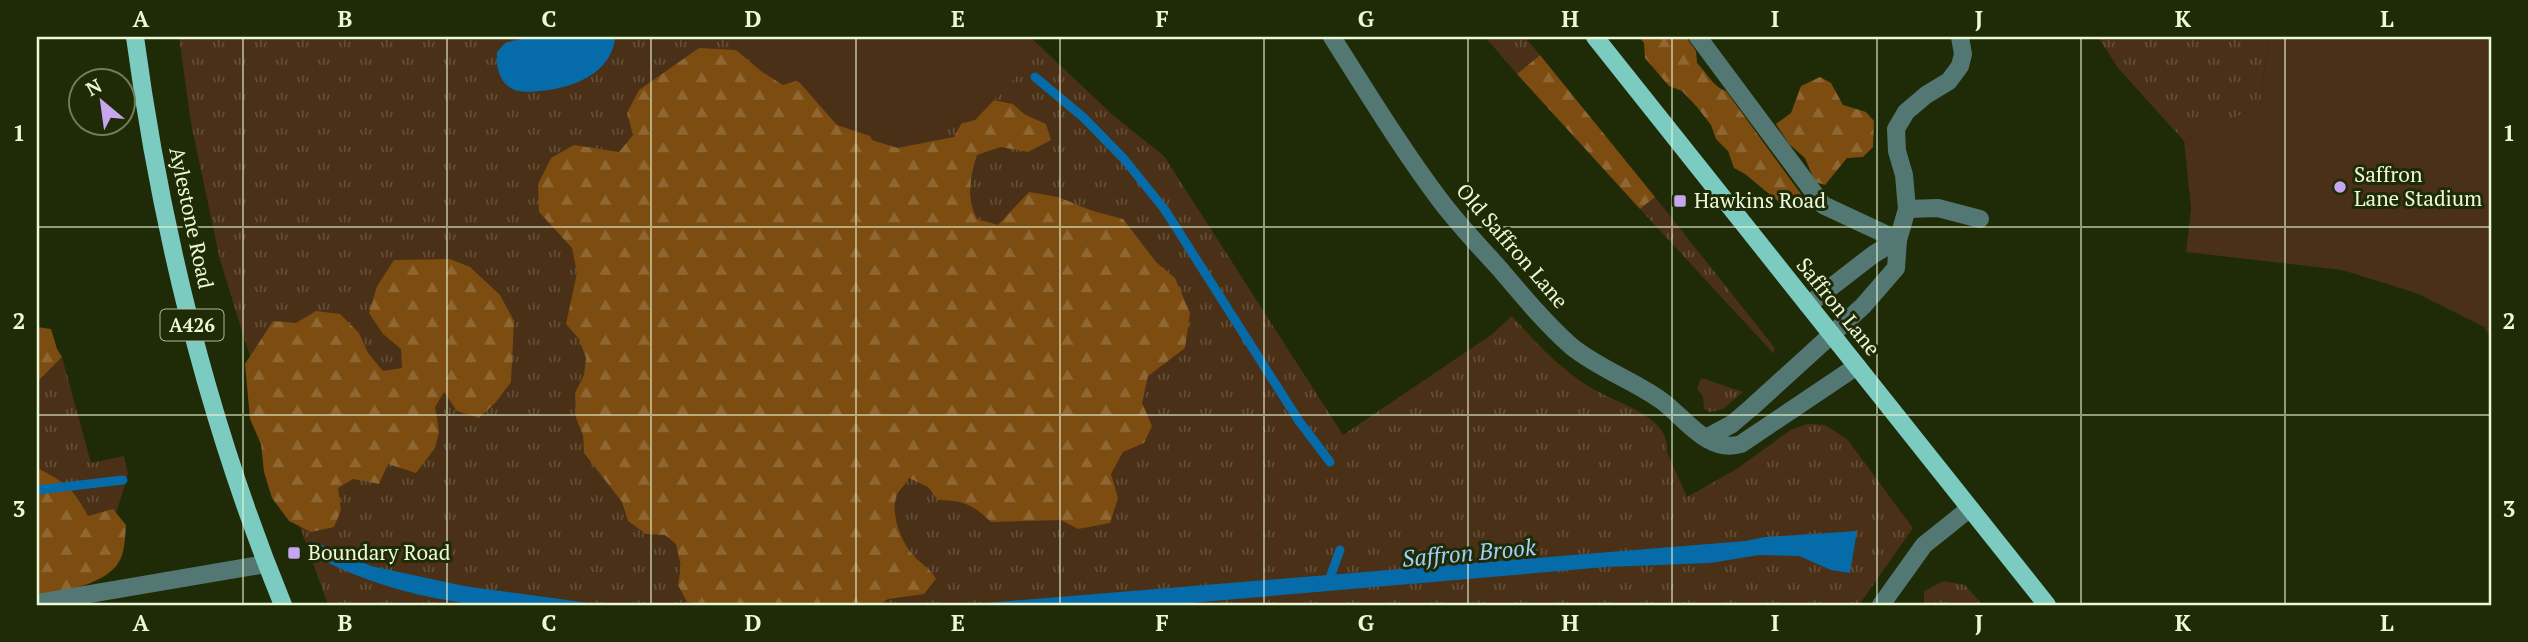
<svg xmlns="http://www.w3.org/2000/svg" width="2528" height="642" viewBox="0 0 2528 642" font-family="'PT Serif',serif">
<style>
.grass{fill:url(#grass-tufts)}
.forest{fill:url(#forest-firs)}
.green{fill:#493016}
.water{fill:#066ba9}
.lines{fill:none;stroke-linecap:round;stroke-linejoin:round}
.stream{stroke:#066ba9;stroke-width:9}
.minor{stroke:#537873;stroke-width:18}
.major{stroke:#7bcbc1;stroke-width:18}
.grid{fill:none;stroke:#ebf9d7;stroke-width:2;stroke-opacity:0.55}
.poi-dot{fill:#c8a6ef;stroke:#1f2a07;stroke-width:2.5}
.labels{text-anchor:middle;stroke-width:6;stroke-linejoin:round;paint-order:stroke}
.shield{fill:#1f2a07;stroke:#aebb99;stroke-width:2}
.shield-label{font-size:19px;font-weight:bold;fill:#ebf9d7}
.poi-label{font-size:21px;fill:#ebf9d7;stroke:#1f2a07;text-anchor:start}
.street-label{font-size:21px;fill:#ebf9d7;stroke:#1f2a07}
.water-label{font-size:23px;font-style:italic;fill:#a2d0f9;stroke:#1f2a07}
.neatline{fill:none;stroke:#ebf9d7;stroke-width:2.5}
.grid-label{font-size:23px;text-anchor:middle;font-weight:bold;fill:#ebf9d7}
</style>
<defs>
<pattern id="grass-tufts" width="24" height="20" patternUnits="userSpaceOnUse" patternTransform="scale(1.75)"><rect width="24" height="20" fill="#493016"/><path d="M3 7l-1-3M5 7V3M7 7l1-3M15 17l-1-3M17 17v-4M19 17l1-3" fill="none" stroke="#634f37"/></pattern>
<pattern id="forest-firs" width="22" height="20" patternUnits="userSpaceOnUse" patternTransform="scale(1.75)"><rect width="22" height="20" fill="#7c4c11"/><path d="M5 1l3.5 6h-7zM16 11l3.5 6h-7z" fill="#8f6733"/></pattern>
</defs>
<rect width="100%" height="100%" fill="#1f2a07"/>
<g class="grass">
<path d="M179,37H1030L1114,116L1164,156L1343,435L1491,335L1512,316C1529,335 1546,354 1566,370C1577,379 1590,388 1603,394C1625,406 1671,419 1667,452L1687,497L1735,470L1792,429L1808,424L1825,425L1847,439L1913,528L1859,605H328L299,524L266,408L220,260L191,123Z"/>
<path d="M1485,37H1525L1540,55L1517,74Z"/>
<path d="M2098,37H2265L2268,44L2260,106L2184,141L2118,68Z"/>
<path d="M1655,197L1774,347V354L1640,209Z"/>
<path d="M62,357L91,463L124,456L128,474L112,527L37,577V378Z"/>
<path d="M1701,378L1743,392L1723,409L1710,412L1704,409L1703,396L1697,389Z"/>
<path d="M1944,581L1965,585L1983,605H1924V591Z"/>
</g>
<g class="forest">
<path d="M1639,37H1686L1696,51L1697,63C1707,73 1713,87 1726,91L1801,194L1798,203L1788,207L1779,202L1745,174L1734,168L1728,151L1716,139L1711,125L1697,107L1682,91L1669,86L1645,58L1644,43Z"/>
<path d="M699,48L736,50L761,71L783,85L822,72L860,113L872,140L897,148L954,137L965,117L988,99L1013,104L1024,114L1046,124L1051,140L1028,152L1001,147L977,155C970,177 966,198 977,219L998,225L1029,192L1058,197L1093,211L1123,219L1156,262L1175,278L1190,313L1185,348L1148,376L1142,403L1152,426L1144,443L1123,452L1111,474L1118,498L1110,523L1078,529L1061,520L991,522C971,503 964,501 938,500L928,487L909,478C906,484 898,491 896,497C891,515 901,542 913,555C921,564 930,568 936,579L924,594L888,599L879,605H701L687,602L678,585L681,567L676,544L665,535L646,534L628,521L622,502L584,453L583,435L576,418L575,393L584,375L586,358L579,339L566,324L577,273L572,248L539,212L538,184L551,158L574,145L619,152L633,135L627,113L639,90Z"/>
<path d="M1540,55L1655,197L1640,209L1517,74Z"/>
<path d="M1820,77L1831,83L1843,105L1866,112L1874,121L1873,147L1863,157L1847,158L1825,185L1815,182L1805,158L1789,144L1776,124L1791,113L1801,86Z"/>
<path d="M450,259L470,267L500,295L514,321L511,382L496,402L479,418L457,411L444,392L435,407L439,432L435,448L416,473L388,464L379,484L353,479L338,488L341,510L334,527L311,532L289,521L272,498L264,472L261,444L250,419L245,364L273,321L296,323L316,311L340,314L359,333L368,353L383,371L402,368L401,349L383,334L369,313L377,286L394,260Z"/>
<path d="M37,327L51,329L57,349L62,357L39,380L37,385Z"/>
<path d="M37,468C65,482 73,488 88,516L113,509L126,525C125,536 125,548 121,558C110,585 61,591 37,597Z"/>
</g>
<g class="green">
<path d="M751,37H1030L1043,49L975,120L888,142L837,125L800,83L760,54Z"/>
<path d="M2265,37H2491V338L2484,327L2416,293L2342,270L2186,252L2191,209L2184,141L2260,106L2268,44Z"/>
</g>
<g class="water">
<path d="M529,37H613L615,40C609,75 572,88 540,91C530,92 517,93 509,87C498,79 496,64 497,52L505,43Z"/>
<path d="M1857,531L1850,573L1831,570L1799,556L1759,555L1710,563L1606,567L1167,605H960L1745,541L1765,537Z"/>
<path d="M313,541L371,566L464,586L604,605C564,605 521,609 480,605C424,599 370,584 320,559Z"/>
</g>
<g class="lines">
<g class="stream">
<path d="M1035,77L1083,117L1124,159L1165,210L1299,421L1330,462"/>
<path d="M37,490L123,480"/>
<path d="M1328,583L1340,550"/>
</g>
<g class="minor">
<path d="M1332,37C1367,92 1401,148 1440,200C1458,224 1479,246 1499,268C1522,295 1545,323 1571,346C1599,369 1633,380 1662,401C1685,418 1708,454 1741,444L1857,366"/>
<path d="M1698,37L1823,205L1898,240"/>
<path d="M1907,209L1938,208L1980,219"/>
<path d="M1808,305L1874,254L1898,240"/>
<path d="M1706,438L1732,424L1752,407L1863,306L1896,268L1898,240L1907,209L1904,175L1897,151L1896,129L1906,112L1926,95L1949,81L1960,66L1963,54L1960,37"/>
<path d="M37,603L266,564"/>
<path d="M1881,605L1924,545L1969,509"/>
</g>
<g class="major">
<path d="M135,37C161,230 209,424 283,605"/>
<path d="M1595,37L2047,605"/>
</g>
</g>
<path class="grid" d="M243,37V605M447,37V605M651,37V605M856,37V605M1060,37V605M1264,37V605M1468,37V605M1672,37V605M1877,37V605M2081,37V605M2285,37V605M37,227H2491M37,415H2491"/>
<g class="poi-dot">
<circle cx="2340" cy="187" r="7"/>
<rect x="1673" y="194" width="14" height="14" rx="3.5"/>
<rect x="287" y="546" width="14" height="14" rx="3.5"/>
</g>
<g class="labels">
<rect class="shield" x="160.5" y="309.5" width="63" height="31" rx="5"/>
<g class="shield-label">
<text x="192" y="332">A426</text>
</g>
<g class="poi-label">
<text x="2354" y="182">Saffron<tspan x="2354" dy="24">Lane Stadium</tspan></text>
<text x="1694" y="208">Hawkins Road</text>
<text x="308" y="560">Boundary Road</text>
</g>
<g class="street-label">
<text transform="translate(191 218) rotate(78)" y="7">Aylestone Road</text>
<text transform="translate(1512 246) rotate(49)" y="7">Old Saffron Lane</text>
<text transform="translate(1838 307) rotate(51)" y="7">Saffron Lane</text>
</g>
<g class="water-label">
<text transform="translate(1469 553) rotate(-5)" y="8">Saffron Brook</text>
</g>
</g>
<rect width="2528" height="642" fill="none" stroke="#1f2a07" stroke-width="77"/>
<g transform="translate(102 102) rotate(331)"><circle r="33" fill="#1f2a07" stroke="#717d5a" stroke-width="2"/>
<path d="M0-5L12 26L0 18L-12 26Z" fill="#c8a6ef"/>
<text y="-10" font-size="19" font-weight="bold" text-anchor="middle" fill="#ebf9d7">N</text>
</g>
<rect x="38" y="38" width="2452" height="566" class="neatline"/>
<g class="grid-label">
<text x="141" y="27">A</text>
<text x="345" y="27">B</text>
<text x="549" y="27">C</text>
<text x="753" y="27">D</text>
<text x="958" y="27">E</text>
<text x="1162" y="27">F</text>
<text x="1366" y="27">G</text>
<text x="1570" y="27">H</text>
<text x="1775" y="27">I</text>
<text x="1979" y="27">J</text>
<text x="2183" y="27">K</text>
<text x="2387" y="27">L</text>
<text x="19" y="141">1</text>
<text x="2509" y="141">1</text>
<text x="19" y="329">2</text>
<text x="2509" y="329">2</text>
<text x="19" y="517">3</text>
<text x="2509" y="517">3</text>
<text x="141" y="631">A</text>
<text x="345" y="631">B</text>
<text x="549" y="631">C</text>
<text x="753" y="631">D</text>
<text x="958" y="631">E</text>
<text x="1162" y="631">F</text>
<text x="1366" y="631">G</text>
<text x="1570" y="631">H</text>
<text x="1775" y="631">I</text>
<text x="1979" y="631">J</text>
<text x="2183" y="631">K</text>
<text x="2387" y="631">L</text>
</g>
</svg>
